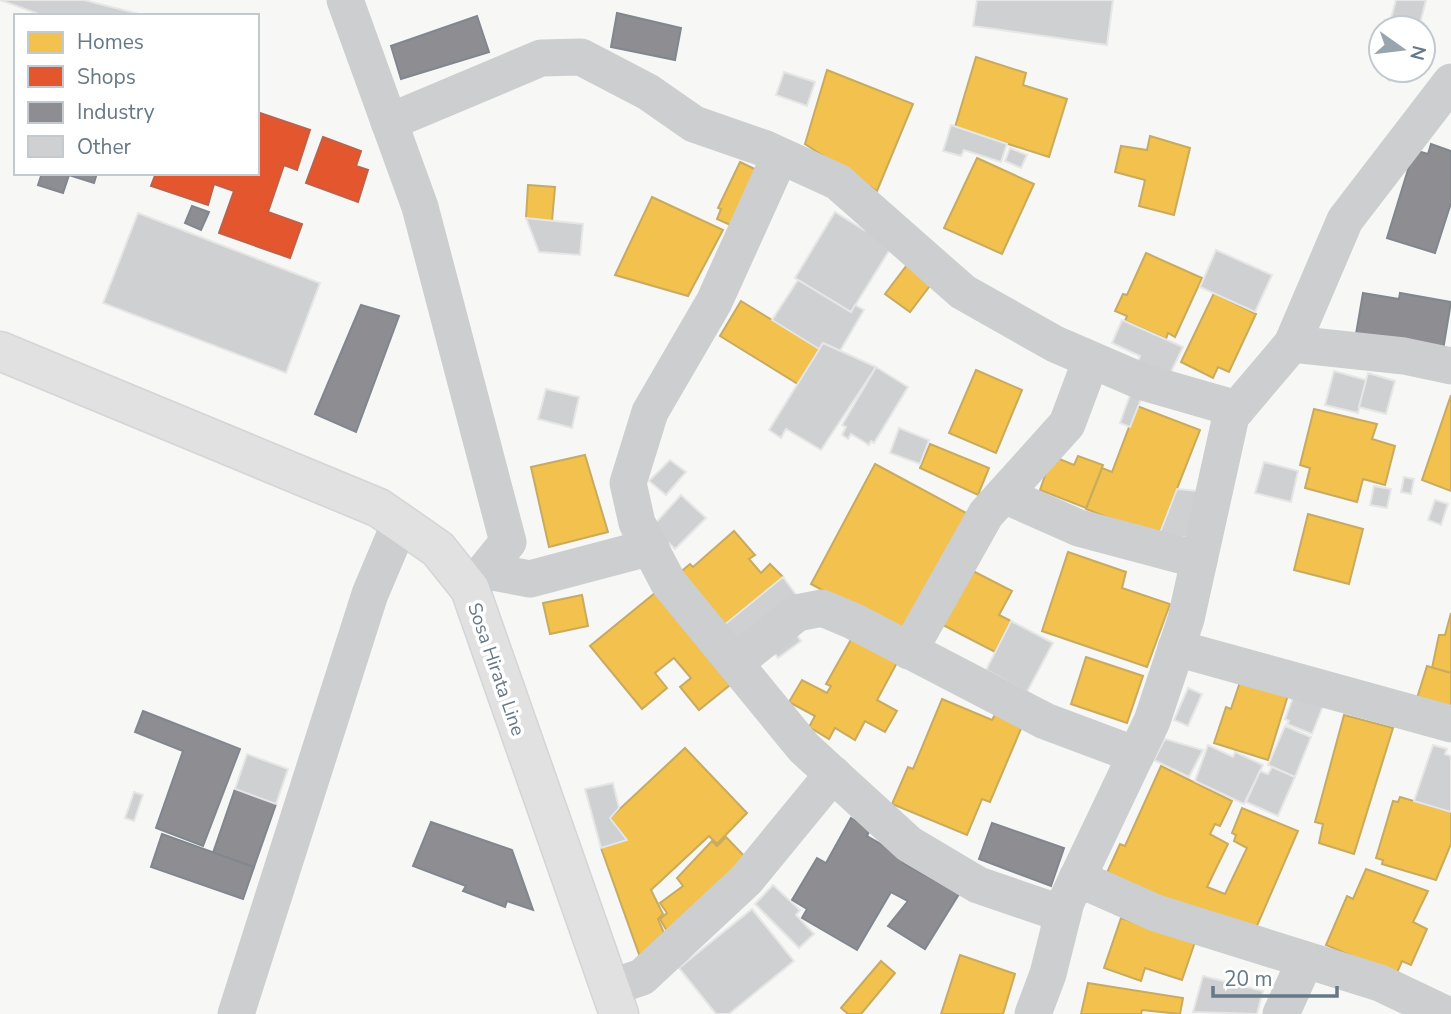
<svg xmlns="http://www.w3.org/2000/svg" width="1451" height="1014" viewBox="0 0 1451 1014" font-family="'Nunito Sans',sans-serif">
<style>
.homes{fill:#f2c14e;stroke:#c8ab5f;stroke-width:2}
.shops{fill:#e4572e;stroke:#be6149;stroke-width:2}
.industry{fill:#8d8d92;stroke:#81878f;stroke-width:2}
.building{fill:#cfd0d1;stroke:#e6e6e6;stroke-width:2}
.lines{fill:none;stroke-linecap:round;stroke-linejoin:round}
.secondary-casing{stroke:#d4d5d6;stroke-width:41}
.street{stroke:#cdcecf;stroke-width:37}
.secondary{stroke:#e1e1e2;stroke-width:38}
.labels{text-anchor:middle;stroke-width:7;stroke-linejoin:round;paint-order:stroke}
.street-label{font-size:19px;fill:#667987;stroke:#fff}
</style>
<rect width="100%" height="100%" fill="#f7f7f6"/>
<g class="homes">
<path d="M976,57L1026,73L1023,85L1067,99L1049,157L955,127Z"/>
<path d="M827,70L913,104L877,191L805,144Z"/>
<path d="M1150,136L1190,148L1174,215L1139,206L1145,180L1115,172L1121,146L1147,150Z"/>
<path d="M977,158L1034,184L1002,254L944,228Z"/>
<path d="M740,162L763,173L737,228L717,219L721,209L718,208Z"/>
<path d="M528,185L555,187L552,221L526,218Z"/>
<path d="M652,197L723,230L688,296L615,275Z"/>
<path d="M1146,253L1202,278L1175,337L1168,333L1166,339L1125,321L1127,316L1115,311L1123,294L1127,295Z"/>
<path d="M907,265L932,283L910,312L885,294Z"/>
<path d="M1214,293L1256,314L1229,372L1218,367L1213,378L1181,362Z"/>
<path d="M741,301L819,349L798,384L720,336Z"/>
<path d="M976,370L1022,390L996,453L949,433Z"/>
<path d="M1451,395V491L1422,480Z"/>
<path d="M1137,406L1200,430L1158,537L1086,509L1102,468L1112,472Z"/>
<path d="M1314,409L1377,424L1372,439L1395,446L1385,485L1363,479L1357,502L1305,488L1310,468L1300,465Z"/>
<path d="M930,444L989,468L978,495L920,468Z"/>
<path d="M585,455L608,532L549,547L531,467Z"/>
<path d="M1052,456L1074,465L1078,456L1103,465L1086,508L1040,490Z"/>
<path d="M875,464L968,514L904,634L811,584Z"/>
<path d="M1308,514L1363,529L1349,584L1294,570Z"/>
<path d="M734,531L755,555L749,559L761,573L770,564L783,577L724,625L678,574L690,564L693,567Z"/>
<path d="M1068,552L1126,572L1122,588L1170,604L1147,667L1042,631Z"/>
<path d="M969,569L1012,591L999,615L1011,621L995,652L941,624Z"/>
<path d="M655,593L730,685L699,710L680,687L691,678L674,658L655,673L667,688L642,709L590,646Z"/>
<path d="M582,595L588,626L550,634L543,603Z"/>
<path d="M1451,613V673L1432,668L1439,635H1445Z"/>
<path d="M853,636L898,661L877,700L897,711L885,732L865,721L855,740L835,728L829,739L809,727L815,716L789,702L802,680L827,693L831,686L826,684Z"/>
<path d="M1086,657L1143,676L1127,723L1071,704Z"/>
<path d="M1427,666L1451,673V708L1417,698Z"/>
<path d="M1241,679L1288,695L1268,760L1214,743L1226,707L1231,709Z"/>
<path d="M942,699L992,720L996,713L1023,724L990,802L982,799L967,835L892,804L908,767L913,769Z"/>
<path d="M1344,715L1393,728L1354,854L1319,843L1323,824L1315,822Z"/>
<path d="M685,748L747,813L717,844L709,836L651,890L663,914L658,919L667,940L640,957L601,848L627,840L610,818Z"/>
<path d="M1161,766L1232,801L1220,826L1215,824L1210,834L1228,844L1207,887L1225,894L1247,848L1234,841L1236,835L1232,833L1242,808L1298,831L1253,935L1105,877L1120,844L1125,846Z"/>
<path d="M1400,797L1451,812V844L1436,880L1382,864L1383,860L1376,858L1393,801L1398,802Z"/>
<path d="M726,837L748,860L672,940L660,919L667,913L660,903L683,886L677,878L712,841L717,846Z"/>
<path d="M1366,869L1428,891L1413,922L1427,929L1411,965L1402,961L1396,975L1326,945L1347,896L1353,899Z"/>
<path d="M1121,918L1195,942L1182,980L1145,968L1141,981L1104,968Z"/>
<path d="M960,955L1015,974L1003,1014H941Z"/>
<path d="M881,961L895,973L861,1014H848L841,1008Z"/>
<path d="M1088,983L1183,998L1180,1014L1142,1010L1141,1014H1081Z"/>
</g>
<g class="shops">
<path d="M257,112L310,130L297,170L284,165L268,212L302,224L290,258L219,233L234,191L214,184L208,205L151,186L156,173H257Z"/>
<path d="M323,137L361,151L356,166L368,170L358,202L306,183Z"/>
</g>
<g class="industry">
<path d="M617,13L681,28L675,60L611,47Z"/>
<path d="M477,16L489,52L401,79L391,46Z"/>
<path d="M1431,144L1451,151V203L1435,253L1387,238L1414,150L1428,154Z"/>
<path d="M42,173H97L94,183L69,175L63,193L38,185Z"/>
<path d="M192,206L209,212L201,230L185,223Z"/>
<path d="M1363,293L1399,299L1400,293L1451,302L1443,350L1356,334Z"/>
<path d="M361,305L399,316L356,432L315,414Z"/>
<path d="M143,711L240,749L203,846L156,828L183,751L135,732Z"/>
<path d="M235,789L276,804L254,867L213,853Z"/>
<path d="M851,818L870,829L867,836L907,859L903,863L959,894L925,949L888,926L908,901L891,892L857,950L802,918L807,909L792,900L817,858L826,863Z"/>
<path d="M431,822L512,850L533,910L507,901L505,907L463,891L466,886L413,866Z"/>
<path d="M992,823L1064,848L1051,886L979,859Z"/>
<path d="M162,834L254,867L243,899L151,867Z"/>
</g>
<g class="building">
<path d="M0,0H84L139,14L44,16Z"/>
<path d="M977,0H1113L1107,45L973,26Z"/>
<path d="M1396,0H1426L1419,28L1390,22Z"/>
<path d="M1385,20L1390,22L1414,28H1382Z"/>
<path d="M1384,70H1406L1407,72L1389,81Z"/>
<path d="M784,72L815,82L807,106L776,95Z"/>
<path d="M951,125L1007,144L1001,162L964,150L961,156L943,151Z"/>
<path d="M1010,148L1027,155L1021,168L1005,161Z"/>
<path d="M835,212L864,230L866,226L892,246L851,312L795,278Z"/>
<path d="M138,213L320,283L286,373L103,303Z"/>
<path d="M526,218L583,224L580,255L539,252Z"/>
<path d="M1216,250L1272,275L1255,312L1200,287Z"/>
<path d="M798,280L851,312L855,305L864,310L840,351L823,343L819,349L772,320Z"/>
<path d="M1122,320L1183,347L1169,376L1137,365L1140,356L1112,343Z"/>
<path d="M823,343L876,367L821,450L786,429L781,438L769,430Z"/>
<path d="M876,367L908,387L874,443L871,441L869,445L851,434L848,439L842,435L846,427L842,425Z"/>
<path d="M1334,371L1366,380L1358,413L1325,405Z"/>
<path d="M1368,373L1395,381L1386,414L1359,407Z"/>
<path d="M546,389L579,397L572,428L538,419Z"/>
<path d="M1130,395L1141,399L1130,427L1120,423Z"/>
<path d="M899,428L929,440L920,464L890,453Z"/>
<path d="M670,460L686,472L666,495L649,481Z"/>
<path d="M1264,462L1298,471L1291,502L1255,493Z"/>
<path d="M1404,477L1414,479L1411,494L1401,492Z"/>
<path d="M1374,486L1391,489L1387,508L1370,505Z"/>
<path d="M1177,489L1197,491L1192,538L1159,535Z"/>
<path d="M681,495L706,518L675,549L652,527Z"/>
<path d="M1435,500L1448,504L1441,525L1428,520Z"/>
<path d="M783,577L800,600L740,643L724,625Z"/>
<path d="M1011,621L1053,643L1027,692L986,670Z"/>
<path d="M795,633L801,641L778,658L771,648Z"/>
<path d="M1188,688L1202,694L1188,726L1174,720Z"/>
<path d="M1294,695L1323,706L1312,734L1287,724L1289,721L1285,719Z"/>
<path d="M1285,726L1311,737L1295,777L1268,765Z"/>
<path d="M1165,739L1203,750L1189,777L1154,760Z"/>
<path d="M1208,745L1233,757L1235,752L1263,765L1244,804L1195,781Z"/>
<path d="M1433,745L1447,749L1445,754L1451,756V812L1414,801Z"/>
<path d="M247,754L288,769L276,804L235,789Z"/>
<path d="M1272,767L1295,777L1278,816L1246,802L1260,771L1268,774Z"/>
<path d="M613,783L619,808L610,818L627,840L601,848L585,789Z"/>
<path d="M134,792L143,795L134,821L125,818Z"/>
<path d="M773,885L800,910L796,915L814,934L799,948L755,904Z"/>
<path d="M752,909L794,961L729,1014H716L679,968Z"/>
<path d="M1203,976L1263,991L1257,1014L1193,1012Z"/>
</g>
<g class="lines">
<defs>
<path id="secondary" d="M0,351L379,508L438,549L470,589L619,1014"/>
</defs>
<use href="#secondary" class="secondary-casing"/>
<g class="street">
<path d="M345,0L420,207L508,542L470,589"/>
<path d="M389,122L541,58L581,57L648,92L694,124L766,149L838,182L963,292L1055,344L1143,382L1237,409"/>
<path d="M780,156L714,302L650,412L628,483L637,523L668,582L804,748L909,844L978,885L1063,914"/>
<path d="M1292,344L1404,356L1451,366"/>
<path d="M1004,495L1079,528L1199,560"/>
<path d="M487,571L530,579L651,547"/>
<path d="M1176,648L1451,724"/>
<path d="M909,651L986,514L1067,424L1091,360"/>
<path d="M735,663L797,613L822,608L853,621L1045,721L1136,755"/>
<path d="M1077,878L1156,913L1380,983L1445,1014"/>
<path d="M610,988L642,977L746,880L833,774"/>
<path d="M236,1014L370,594L400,523"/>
<path d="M1033,1014L1048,974L1066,902L1152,721L1186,619L1231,416L1292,344L1345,220L1451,82"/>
<path d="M1281,1014L1305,961"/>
</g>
<use href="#secondary" class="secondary"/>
</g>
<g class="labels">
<g class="street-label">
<text transform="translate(497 669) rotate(71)" y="7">Sosa Hirata Line</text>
</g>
</g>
<rect x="14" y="14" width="245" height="161" fill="#ffffff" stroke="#c2c9cf" stroke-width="2"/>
<rect x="28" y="32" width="35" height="21" fill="#f2c14e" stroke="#c2c9cf" stroke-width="2"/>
<text x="77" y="49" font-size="21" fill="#667987">Homes</text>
<rect x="28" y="66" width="35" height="21" fill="#e4572e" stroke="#c2c9cf" stroke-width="2"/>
<text x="77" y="84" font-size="21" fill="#667987">Shops</text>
<rect x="28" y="102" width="35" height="21" fill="#8d8d92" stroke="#c2c9cf" stroke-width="2"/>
<text x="77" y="119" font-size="21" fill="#667987">Industry</text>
<rect x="28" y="136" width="35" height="21" fill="#cfd0d1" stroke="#c2c9cf" stroke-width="2"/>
<text x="77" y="154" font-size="21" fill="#667987">Other</text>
<g transform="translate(1402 49) rotate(104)"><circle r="33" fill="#ffffff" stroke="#c2c9cf" stroke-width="2"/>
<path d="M0-5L12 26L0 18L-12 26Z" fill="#99a5ae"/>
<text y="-10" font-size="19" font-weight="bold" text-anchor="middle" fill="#667987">N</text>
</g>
<path d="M1213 986v10h124v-10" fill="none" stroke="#667987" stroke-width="3.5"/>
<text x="1224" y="986" font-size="21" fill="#667987" stroke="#ffffff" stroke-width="5" paint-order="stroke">20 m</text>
</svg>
